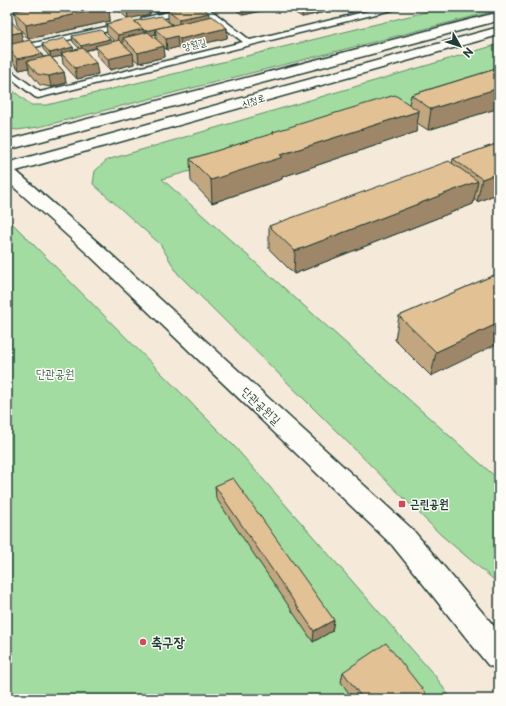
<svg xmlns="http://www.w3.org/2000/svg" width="506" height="706" viewBox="0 0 506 706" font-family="'Playpen Sans','Poor Story',sans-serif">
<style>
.green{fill:#a2dca1;stroke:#608c6a}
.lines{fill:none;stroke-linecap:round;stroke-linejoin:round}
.lane-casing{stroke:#1f3d34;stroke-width:3}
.secondary-casing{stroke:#1f3d34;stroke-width:3}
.lane{fill:#fdfcf7;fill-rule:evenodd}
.secondary{fill:#fdfcf7;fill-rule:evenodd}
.wall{fill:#c2a680;stroke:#1f3d34;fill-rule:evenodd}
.shaded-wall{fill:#9e8768;stroke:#1f3d34}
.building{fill:#e2c195;stroke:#1f3d34}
.poi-dot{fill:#d1495b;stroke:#fdfcf7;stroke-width:1.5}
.labels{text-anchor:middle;stroke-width:3;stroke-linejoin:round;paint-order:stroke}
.far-street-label{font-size:10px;fill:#1f3d34;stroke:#fdfcf7}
.park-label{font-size:12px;fill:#395d4a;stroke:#fdfcf7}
.street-label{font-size:12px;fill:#1f3d34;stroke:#fdfcf7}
.poi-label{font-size:12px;font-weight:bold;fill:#1f3d34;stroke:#fdfcf7;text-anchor:start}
.near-poi-label{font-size:14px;font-weight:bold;fill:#1f3d34;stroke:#fdfcf7;text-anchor:start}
</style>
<rect width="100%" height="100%" fill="#f5eada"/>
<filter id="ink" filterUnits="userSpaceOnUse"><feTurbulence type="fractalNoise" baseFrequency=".025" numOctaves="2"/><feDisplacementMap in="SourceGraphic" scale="8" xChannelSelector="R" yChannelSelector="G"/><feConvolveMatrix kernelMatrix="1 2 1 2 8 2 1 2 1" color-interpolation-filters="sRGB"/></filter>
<g filter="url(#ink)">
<g class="green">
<path d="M446,7H499V10L39,127L17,130L7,128V86L31,105H47Z"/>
<path d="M496,45H499V84L162,179L499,480V584L441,535L178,274L160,244L93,184L95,171L107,160Z"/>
<path d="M7,218L234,446L436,677L451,699H7Z"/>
</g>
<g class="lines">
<defs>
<g id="lane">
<path d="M7,7H13L7,9Z"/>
<path d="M192,7H207L250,40L384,7H397L396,9L38,98L35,97L7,75V68L40,92L243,42L201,10L145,22L141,20L142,18Z"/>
<path d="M124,23H127V27L7,53V49Z"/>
</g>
<g id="secondary">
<path d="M492,14L497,15L498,18L497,21L7,150V140Z"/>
<path d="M499,27V35L16,171L103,247L412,529L499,632V670L488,665L392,545L89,255L7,181V163Z"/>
</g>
</defs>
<use href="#lane" class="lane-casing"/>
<use href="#secondary" class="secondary-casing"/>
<use href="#lane" class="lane"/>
<use href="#secondary" class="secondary"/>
</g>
<g class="wall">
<path d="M109,7L110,21L28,39L17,25L14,11Z"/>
<path d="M115,7H182L209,17L227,28V38L181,49L178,47L167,50L164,47L165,57L139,63L133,58L134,64L110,70L97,56L96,48L85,51L98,74L77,79L63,64L62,56L52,58L64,72L66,83L51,87L40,85L29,72V68L19,70L9,56L7,48V20L21,32L23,42L42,57L49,56L43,49L42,44L73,47L74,50L80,49L73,42L72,36L110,42L114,41L107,34L106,24L128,19ZM149,7L156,13L168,11V21L173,25L135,22L131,18L150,14ZM156,34V39L152,35Z"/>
<path d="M232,7H279L243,15Z"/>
<path d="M292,7H331L330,11L302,17L292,11Z"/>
<path d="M340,7H367V8L349,13Z"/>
<path d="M499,68V108L428,130L417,123L416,132L282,177V179L212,203L191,181L190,159L273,134V132L409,104L411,95Z"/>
<path d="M499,143V193L477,202L474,199L473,204L294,274L269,249V226L452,164L453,159Z"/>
<path d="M499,273L431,376L395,340L399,316Z"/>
<path d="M215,486L334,620L332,631L313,642L216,498Z"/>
<path d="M343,672L425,699H353L341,682Z"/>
</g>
<g class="shaded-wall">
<path d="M109,7L110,21L28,39L26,25Z"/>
<path d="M134,7H149L150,14L128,19L127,9Z"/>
<path d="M155,7H182L156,13Z"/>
<path d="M243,7H279L243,15Z"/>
<path d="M324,7H331L330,11L302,17V12Z"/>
<path d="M350,7H367V8L349,13Z"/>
<path d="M209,13V23L179,30V19Z"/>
<path d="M227,28V38L181,49L180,39Z"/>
<path d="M143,29L144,40L123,38V45L119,46L118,35Z"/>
<path d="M155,29L156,34L146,37L145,31Z"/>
<path d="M21,32L23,42L7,46V35Z"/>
<path d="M177,36L178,47L167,50L166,39Z"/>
<path d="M110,39L111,45L95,46L96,48L82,51L81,46Z"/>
<path d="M164,46L165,57L139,63L138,53Z"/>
<path d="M73,47L74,53H61L62,56L51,58L50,53Z"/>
<path d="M133,53L134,64L110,70L108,59Z"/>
<path d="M42,54L44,64L27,61L29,68L19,70L17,59Z"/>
<path d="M96,63L98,74L77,79L75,68Z"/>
<path d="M64,72L66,83L51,87L49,76Z"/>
<path d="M499,88V108L428,130L431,109Z"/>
<path d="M419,111L416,132L282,177V179L212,203L211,180L280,155Z"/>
<path d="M499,173V193L477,202L482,179Z"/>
<path d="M478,181L473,204L294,274L295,251Z"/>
<path d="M499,323V343L431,376L436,352Z"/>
<path d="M334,620L332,631L313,642L314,631Z"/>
<path d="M427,695L425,699H421Z"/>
</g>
<g class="building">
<path d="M35,7H109L26,25L14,11Z"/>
<path d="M125,7H134L127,9Z"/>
<path d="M184,7H197L203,8L209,13L179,19L168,10Z"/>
<path d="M295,7H324L302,12Z"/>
<path d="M161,16L172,25L145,31L135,21Z"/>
<path d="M212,16L227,28L180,39L177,36L166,39L155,29Z"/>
<path d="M131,18L143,29L118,35L106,24Z"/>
<path d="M7,20H10L21,32L7,35Z"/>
<path d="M101,30L110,39L81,46L72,36Z"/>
<path d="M148,32L164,46L138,53L123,38Z"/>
<path d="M65,38L73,47L50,53L42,44Z"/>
<path d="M30,40L42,54L17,59L7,46V45Z"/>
<path d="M119,40L133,53L108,59L95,46Z"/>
<path d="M83,48L96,63L75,68L61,53Z"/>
<path d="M50,56L64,72L49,76L37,74L27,61Z"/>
<path d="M499,68V88L431,109L411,95Z"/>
<path d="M395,95L419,111L280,155L283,157L211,180L190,159L274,133L273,132Z"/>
<path d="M499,143V173L482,179L453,159Z"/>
<path d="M449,161L478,181L295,251L269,226Z"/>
<path d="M499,273V323L436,352L399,316Z"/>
<path d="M233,478L334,620L314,631L215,486Z"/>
<path d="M386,643L427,695L421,699H363L343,672Z"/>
</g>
</g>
<g class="poi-dot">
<rect x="398" y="500" width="8" height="8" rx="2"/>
<circle cx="143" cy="642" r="4"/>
</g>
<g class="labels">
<g class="far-street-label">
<text transform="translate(194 44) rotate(-14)" y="4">앙월길</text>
<text transform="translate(253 100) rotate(-15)" y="4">시청로</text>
</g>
<g class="park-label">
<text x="55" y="378">단관공원</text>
</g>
<g class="street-label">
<text transform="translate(261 406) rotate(43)" y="4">단관공원길</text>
</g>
<g class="poi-label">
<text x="410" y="508">근린공원</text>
</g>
<g class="near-poi-label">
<text x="151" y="647">축구장</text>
</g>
</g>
<rect width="506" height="706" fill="none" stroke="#fdfcf7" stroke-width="24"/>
<rect x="12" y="12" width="482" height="682" fill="none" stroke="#1f3d34" stroke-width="1.5" filter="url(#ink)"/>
<g transform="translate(460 46) rotate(129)" stroke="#fdfcf7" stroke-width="3" paint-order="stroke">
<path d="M0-3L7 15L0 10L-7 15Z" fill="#1f3d34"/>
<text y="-6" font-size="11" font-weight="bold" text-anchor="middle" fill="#1f3d34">N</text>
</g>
</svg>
